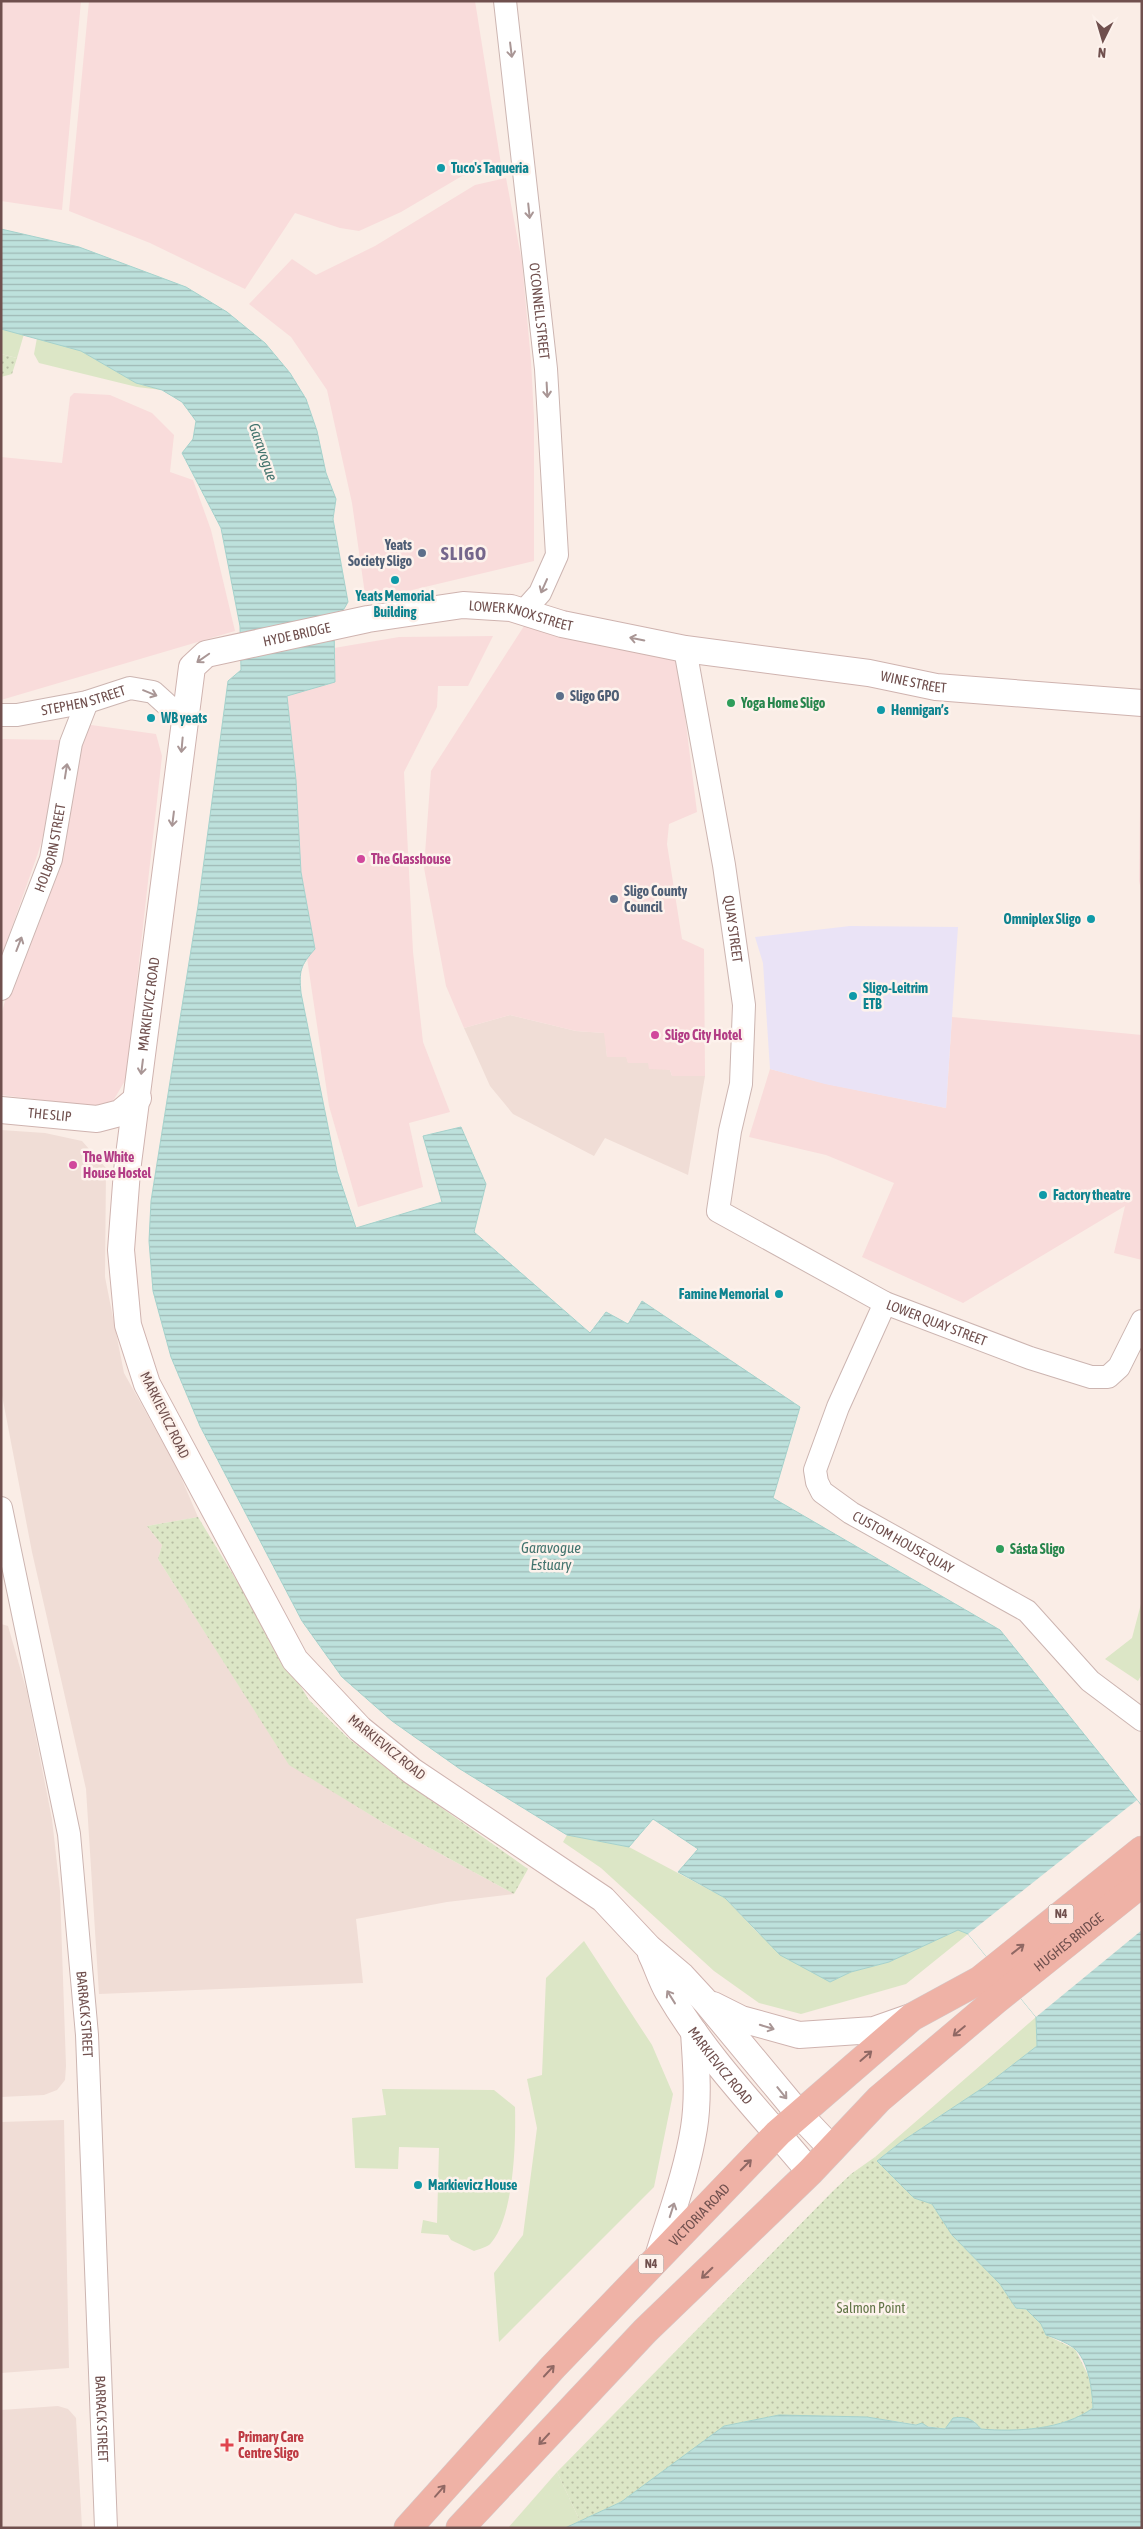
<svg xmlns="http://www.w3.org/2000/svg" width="1143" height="2529" viewBox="0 0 1143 2529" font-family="'Asap Condensed',sans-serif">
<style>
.residential{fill:#f0ddd6}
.commercial{fill:#f9dcdb}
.education{fill:#eae3f6}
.green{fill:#dce6c6}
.park{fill:url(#park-dots)}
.water{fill:url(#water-rules);stroke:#a5d2cc}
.pier{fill:#faede6}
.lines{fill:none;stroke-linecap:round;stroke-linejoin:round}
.tertiary-casing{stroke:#ccb5b1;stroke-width:24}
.secondary-casing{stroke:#cfb3af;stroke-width:28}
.trunk-casing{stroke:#d4caca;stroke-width:29}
.tertiary{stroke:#fff;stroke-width:22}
.secondary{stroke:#fff;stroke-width:26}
.trunk{stroke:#efb2a6;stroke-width:28}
.oneway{stroke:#a99695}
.oneway2{stroke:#906864}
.culture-dot{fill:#0f9aa8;stroke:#fdf2ec;stroke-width:2}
.service-dot{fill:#5c6f8a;stroke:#fdf2ec;stroke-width:2}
.leisure-dot{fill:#2e9e5b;stroke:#fdf2ec;stroke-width:2}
.hotel-dot{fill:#d1479c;stroke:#fdf2ec;stroke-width:2}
.health-dot{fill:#e0444e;stroke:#fdf2ec;stroke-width:2}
.labels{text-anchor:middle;stroke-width:5;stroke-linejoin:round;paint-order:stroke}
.shield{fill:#fdf2ec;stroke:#9a817d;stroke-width:1}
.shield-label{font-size:12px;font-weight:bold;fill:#70504e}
.culture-label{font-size:14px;font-weight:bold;fill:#0d838f;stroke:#fdf2ec;text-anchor:start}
.street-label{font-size:14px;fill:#70504e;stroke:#fdf2ec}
.service-label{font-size:14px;font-weight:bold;fill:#4e5e75;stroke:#fdf2ec;text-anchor:start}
.leisure-label{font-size:14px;font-weight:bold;fill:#27864d;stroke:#fdf2ec;text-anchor:start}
.hotel-label{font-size:14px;font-weight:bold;fill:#b23c85;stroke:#fdf2ec;text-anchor:start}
.park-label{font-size:14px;fill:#627547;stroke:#fdf2ec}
.health-label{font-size:14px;font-weight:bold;fill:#be3a42;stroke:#fdf2ec;text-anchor:start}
.water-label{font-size:15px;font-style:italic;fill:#43746e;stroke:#fdf2ec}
.district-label{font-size:19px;font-weight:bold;letter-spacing:1px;fill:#75668c;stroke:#fdf2ec}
</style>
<defs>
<pattern id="park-dots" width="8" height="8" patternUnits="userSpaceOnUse" patternTransform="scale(1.25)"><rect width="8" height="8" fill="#dce6c6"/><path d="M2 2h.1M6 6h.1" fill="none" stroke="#b7bda3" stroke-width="1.8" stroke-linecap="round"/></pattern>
<pattern id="water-rules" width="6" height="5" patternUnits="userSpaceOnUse" patternTransform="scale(1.25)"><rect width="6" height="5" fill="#bde1dc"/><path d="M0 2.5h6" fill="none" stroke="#9eb9b5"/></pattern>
</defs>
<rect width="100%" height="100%" fill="#faede6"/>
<g class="residential">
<path d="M510,1015L576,1031L605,1033L607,1057H627L628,1063H648L670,1070L672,1076H705L688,1175L605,1138L594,1156L513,1114L490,1086L464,1028Z"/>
<path d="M1,1130L45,1133L82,1141L106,1168L105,1277L124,1373L177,1468L198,1517L147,1526L162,1545L158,1559L289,1764L382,1822L514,1894L447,1902L356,1919L363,1983L99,1994L86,1789L32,1552L1,1390Z"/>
<path d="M1,1624L8,1626L27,1692L52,1819L60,1891L66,2066L65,2080L57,2090L44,2095L1,2097Z"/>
<path d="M64,2120L69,2368L1,2373V2122Z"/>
<path d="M58,2406L68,2409L76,2418L82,2528H1V2410Z"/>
</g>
<g class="commercial">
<path d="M1,1H81L62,210L1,201Z"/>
<path d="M89,1H475L501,164L462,176L401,212L359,231L340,228L295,213L245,289L150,243L69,211Z"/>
<path d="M506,178L522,262L531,361L534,417V561L366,601L352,503L327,390L291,337L249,304L292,259L316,275L375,246L475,185Z"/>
<path d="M74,393L110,395L152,413L174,435L170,472L193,480L211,530L235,631L1,700V457L62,463L70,397Z"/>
<path d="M524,626L678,660L697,812L669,824L667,844L682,939L704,949L705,1076H672L670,1070L649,1069L648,1063H628L626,1057H607L604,1033L576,1031L510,1015L464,1028L446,986L424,868L431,771Z"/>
<path d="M493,636L468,686H438L437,707L404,772L413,952L423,1042L450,1112L409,1123L423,1187L358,1207L329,1106L307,958L315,949L301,872L296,780L287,695L335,682L334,648L399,637Z"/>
<path d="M84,724L156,734L162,756L126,1079L113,1101L92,1106L1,1095V1015Z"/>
<path d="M1141,730H1142V894L1139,881Z"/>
<path d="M1,739L61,740L60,778L38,853L1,958Z"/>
<path d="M952,1017L1142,1035V1260L1114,1253L1125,1206L963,1303L862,1257L894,1183L826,1155L749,1137L770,1069L827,1084L946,1108Z"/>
</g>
<path class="education" d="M850,926L958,927L946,1108L825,1084L770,1069L763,963L755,937Z"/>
<g class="green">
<path d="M1,329L24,334L17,358L1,354Z"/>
<path d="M37,338L81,351L136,383L162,390L137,387L39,363L34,354Z"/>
<path d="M1142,1600V1674L1138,1681L1105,1659L1132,1638Z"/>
<path d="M567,1835L629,1847L725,1898L758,1933L830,1982L851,1972L889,1962L958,1930L968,1934L906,1984L801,2014L759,2003L714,1971L601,1868L563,1842Z"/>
<path d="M584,1941L652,2045L673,2094L654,2187L499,2342L494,2273L523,2235L537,2128L527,2079L542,2075L546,1978Z"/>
<path d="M1036,2017L1037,2046L984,2087L901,2142L877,2161L875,2157Z"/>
<path d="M382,2089L494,2090L515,2107C516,2141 514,2217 491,2243C488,2247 479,2249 474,2251L451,2240L448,2235L421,2233L423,2220L437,2223L439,2148L399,2147L398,2169L355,2168L352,2118L386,2115Z"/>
<path d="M557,2472L580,2521L565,2528H508Z"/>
</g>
<g class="park">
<path d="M1,354L17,358L12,374L1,377Z"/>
<path d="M198,1517L309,1700L349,1739L398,1777L528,1869L514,1894L382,1822L289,1765L158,1559L162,1545L147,1526Z"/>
<path d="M875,2157L914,2198L932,2204L952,2235L1000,2284L1016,2308H1026L1041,2324L1046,2335L1075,2349L1088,2375L1092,2391L1093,2408C1063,2430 1016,2432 980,2429L974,2421L946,2429L867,2417L779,2415L725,2426L621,2502L580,2521L557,2472L833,2191L851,2174Z"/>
</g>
<path class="water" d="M1,229L79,247L186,287L227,312L265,343L290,373L306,399L317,431L326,473L336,499L333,519L348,602L334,626L335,682L287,696L296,780L301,872L315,949C300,966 299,971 301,993L337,1171L356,1228L442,1202L423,1136L461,1127L486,1184L474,1232L590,1333L606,1312L628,1324L642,1301L800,1407L773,1498L1000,1630L1142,1806V2528H565L621,2502L724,2426L779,2415L867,2417L916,2425L922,2423L928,2427L945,2429L953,2418C966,2416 973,2419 981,2429C1016,2432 1063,2430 1093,2408C1092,2390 1089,2361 1074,2348C1066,2342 1055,2338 1046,2335L1041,2324L1026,2309L1016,2308L1000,2284L952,2235L932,2204L914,2198L877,2161L901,2142L984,2087L1037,2046L1036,2017L968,1934L958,1930L889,1962L851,1972L830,1982L780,1955L725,1898L678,1872L698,1849L653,1819L629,1847L567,1835L460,1769L392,1721L342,1677L302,1621L200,1426L171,1357L153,1291L149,1241L151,1201L198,906L228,681L241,670L240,626L221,528L182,453L193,439L196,421L182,402L162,390L136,383L81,351L1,329Z"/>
<path class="pier" d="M1137,1800L1142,1807V1930L1036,2017L968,1934Z"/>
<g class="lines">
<defs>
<g id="tertiary">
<path id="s1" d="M505,1L546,369L557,555L540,593L523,612"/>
<path id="s2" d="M685,649L724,865L744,1005L741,1084L730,1131L718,1211L885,1303L1030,1358L1091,1377H1108L1119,1367L1142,1321"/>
<path id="s3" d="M1,715H17L87,702L130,688L153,692L184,720"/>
<path id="s4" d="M1,989L51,859L71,743L87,702"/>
<path id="s5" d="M885,1303L838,1407L815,1470L817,1482L822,1492L851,1513L1027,1611L1090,1681L1142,1720"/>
<path id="s6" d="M1,1508L69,1834L87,2035L106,2528"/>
</g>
<g id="secondary">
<path id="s7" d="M1,1110L97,1119L120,1113L138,1098"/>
<path id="s8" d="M651,1954C657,1966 661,1980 668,1992C707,2059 761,2113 810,2172"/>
<path d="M713,2005L741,2019L799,2035L874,2030L911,2017"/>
<path id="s9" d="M832,2149L799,2114L706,2002L682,1976L649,1948L603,1899L412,1771L360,1729L295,1660L147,1384L128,1325L121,1250L127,1171L192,667L206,654L368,619L463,605L511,608L562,624L685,649L869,673L936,687L1142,703"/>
<path d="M658,2257C671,2214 687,2172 694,2128C699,2096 696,2064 694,2032"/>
</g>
<g id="trunk">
<path id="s10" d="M408,2528L553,2367L778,2133L912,2017L980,1980L1142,1850"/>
<path id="s11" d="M460,2528L645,2331L810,2172L879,2099L996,2000L1142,1883"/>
</g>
</defs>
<use href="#tertiary" class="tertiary-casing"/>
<use href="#secondary" class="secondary-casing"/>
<use href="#trunk" class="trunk-casing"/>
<use href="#tertiary" class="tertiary"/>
<use href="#secondary" class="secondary"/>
<use href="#trunk" class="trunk"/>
</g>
<defs><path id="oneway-shaft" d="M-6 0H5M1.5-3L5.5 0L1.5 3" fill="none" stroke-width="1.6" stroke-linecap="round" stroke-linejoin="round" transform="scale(1.25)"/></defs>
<g class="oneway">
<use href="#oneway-shaft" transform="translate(511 50) rotate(83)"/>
<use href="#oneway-shaft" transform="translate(529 211) rotate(84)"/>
<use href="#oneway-shaft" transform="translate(547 390) rotate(87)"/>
<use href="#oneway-shaft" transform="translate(544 586) rotate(114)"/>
<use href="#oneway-shaft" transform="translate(637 639) rotate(-169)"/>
<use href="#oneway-shaft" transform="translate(203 658) rotate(145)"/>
<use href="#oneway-shaft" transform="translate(150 693) rotate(22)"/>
<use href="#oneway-shaft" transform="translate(182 745) rotate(95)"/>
<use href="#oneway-shaft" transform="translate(66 771) rotate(-81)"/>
<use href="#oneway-shaft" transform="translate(173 819) rotate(97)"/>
<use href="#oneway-shaft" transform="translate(19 944) rotate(-69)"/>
<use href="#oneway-shaft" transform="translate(142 1067) rotate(97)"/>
<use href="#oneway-shaft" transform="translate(671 1997) rotate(-122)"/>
<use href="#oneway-shaft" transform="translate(767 2027) rotate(17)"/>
<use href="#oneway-shaft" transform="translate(782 2093) rotate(51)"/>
<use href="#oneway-shaft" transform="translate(672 2210) rotate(-72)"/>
</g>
<g class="oneway2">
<use href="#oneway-shaft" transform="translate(1018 1949) rotate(-38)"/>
<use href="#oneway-shaft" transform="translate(959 2031) rotate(140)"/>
<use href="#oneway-shaft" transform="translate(866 2056) rotate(-41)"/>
<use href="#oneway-shaft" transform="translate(746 2165) rotate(-45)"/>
<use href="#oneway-shaft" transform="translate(707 2273) rotate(136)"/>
<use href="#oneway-shaft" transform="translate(549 2371) rotate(-47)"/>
<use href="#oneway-shaft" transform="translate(544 2439) rotate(133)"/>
<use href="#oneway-shaft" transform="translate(440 2491) rotate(-49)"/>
</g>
<g class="culture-dot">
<circle cx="441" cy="168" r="5"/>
<circle cx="395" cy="580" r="5"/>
<circle cx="881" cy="710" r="5"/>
<circle cx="151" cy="718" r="5"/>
<circle cx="1091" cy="919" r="5"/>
<circle cx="853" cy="996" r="5"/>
<circle cx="1043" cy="1195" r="5"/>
<circle cx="779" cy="1294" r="5"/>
<circle cx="418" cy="2185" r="5"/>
</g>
<g class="service-dot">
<circle cx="422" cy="553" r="5"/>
<circle cx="560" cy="696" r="5"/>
<circle cx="614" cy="899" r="5"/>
</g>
<g class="leisure-dot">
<circle cx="731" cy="703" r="5"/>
<circle cx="1000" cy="1549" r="5"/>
</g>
<g class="hotel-dot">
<circle cx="361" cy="859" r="5"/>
<circle cx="655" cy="1035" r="5"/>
<circle cx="73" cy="1165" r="5"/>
</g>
<path class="health-dot" d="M224.5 2437.5h5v5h5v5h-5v5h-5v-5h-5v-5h5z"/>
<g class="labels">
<g class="shield">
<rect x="1048.5" y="1904.5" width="25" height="19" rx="4"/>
<rect x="638.5" y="2254.5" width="25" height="19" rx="4"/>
</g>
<g class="shield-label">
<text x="1061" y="1918">N4</text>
<text x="651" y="2268">N4</text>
</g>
<g class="culture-label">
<text x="451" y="173">Tuco's Taqueria</text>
<text x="395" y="601" text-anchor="middle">Yeats Memorial<tspan x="395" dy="16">Building</tspan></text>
<text x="891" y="715">Hennigan’s</text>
<text x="161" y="723">WB yeats</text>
<text x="1081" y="924" text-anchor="end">Omniplex Sligo</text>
<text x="863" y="993">Sligo-Leitrim<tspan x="863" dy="16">ETB</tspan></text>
<text x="1053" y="1200">Factory theatre</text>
<text x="769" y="1299" text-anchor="end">Famine Memorial</text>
<text x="428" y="2190">Markievicz House</text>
</g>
<g class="street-label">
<text dy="5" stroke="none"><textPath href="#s1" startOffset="312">O'CONNELL STREET</textPath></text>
<text dy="5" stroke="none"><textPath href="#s9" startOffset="2109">LOWER KNOX STREET</textPath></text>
<text dy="5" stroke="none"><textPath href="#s9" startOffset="1881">HYDE BRIDGE</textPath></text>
<text dy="5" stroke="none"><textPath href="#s9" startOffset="2508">WINE STREET</textPath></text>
<text dy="5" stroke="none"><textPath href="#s3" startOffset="84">STEPHEN STREET</textPath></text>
<text dy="5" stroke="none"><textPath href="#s4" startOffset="150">HOLBORN STREET</textPath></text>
<text dy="5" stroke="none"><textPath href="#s2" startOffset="284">QUAY STREET</textPath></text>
<text dy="5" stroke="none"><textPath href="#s9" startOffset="1429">MARKIEVICZ ROAD</textPath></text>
<text dy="5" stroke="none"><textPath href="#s7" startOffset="49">THE SLIP</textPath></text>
<text dy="5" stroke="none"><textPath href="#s2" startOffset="815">LOWER QUAY STREET</textPath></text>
<text transform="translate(165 1415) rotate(64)" y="5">MARKIEVICZ ROAD</text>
<text dy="5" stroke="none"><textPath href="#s5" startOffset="300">CUSTOM HOUSE QUAY</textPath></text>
<text transform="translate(387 1747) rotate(39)" y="5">MARKIEVICZ ROAD</text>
<text dy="5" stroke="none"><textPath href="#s11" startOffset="846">HUGHES BRIDGE</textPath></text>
<text dy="5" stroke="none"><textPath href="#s6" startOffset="514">BARRACK STREET</textPath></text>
<text dy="5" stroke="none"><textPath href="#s8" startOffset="132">MARKIEVICZ ROAD</textPath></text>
<text dy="5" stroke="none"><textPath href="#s10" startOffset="428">VICTORIA ROAD</textPath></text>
<text dy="5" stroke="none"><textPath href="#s6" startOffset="919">BARRACK STREET</textPath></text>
</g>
<g class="service-label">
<text x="412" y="550" text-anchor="end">Yeats<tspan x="412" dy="16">Society Sligo</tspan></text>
<text x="570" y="701">Sligo GPO</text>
<text x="624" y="896">Sligo County<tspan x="624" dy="16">Council</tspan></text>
</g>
<g class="leisure-label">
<text x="741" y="708">Yoga Home Sligo</text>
<text x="1010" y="1554">Sásta Sligo</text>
</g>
<g class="hotel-label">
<text x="371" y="864">The Glasshouse</text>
<text x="665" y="1040">Sligo City Hotel</text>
<text x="83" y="1162">The White<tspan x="83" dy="16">House Hostel</tspan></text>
</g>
<g class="park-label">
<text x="871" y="2313">Salmon Point</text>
</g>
<g class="health-label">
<text x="238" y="2442">Primary Care<tspan x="238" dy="16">Centre Sligo</tspan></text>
</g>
<g class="water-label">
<text transform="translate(263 452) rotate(71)" y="5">Garavogue</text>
<text x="551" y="1553">Garavogue<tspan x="551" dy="17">Estuary</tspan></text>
</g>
<g class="district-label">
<text x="464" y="560">SLIGO</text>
</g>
</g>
<rect width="1143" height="2529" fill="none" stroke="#70504e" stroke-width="5"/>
<g transform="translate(1103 40) rotate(185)" stroke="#fdf2ec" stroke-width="4" paint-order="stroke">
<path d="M0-4L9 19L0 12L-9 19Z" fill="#70504e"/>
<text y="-8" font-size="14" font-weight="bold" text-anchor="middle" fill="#70504e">N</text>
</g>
</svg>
